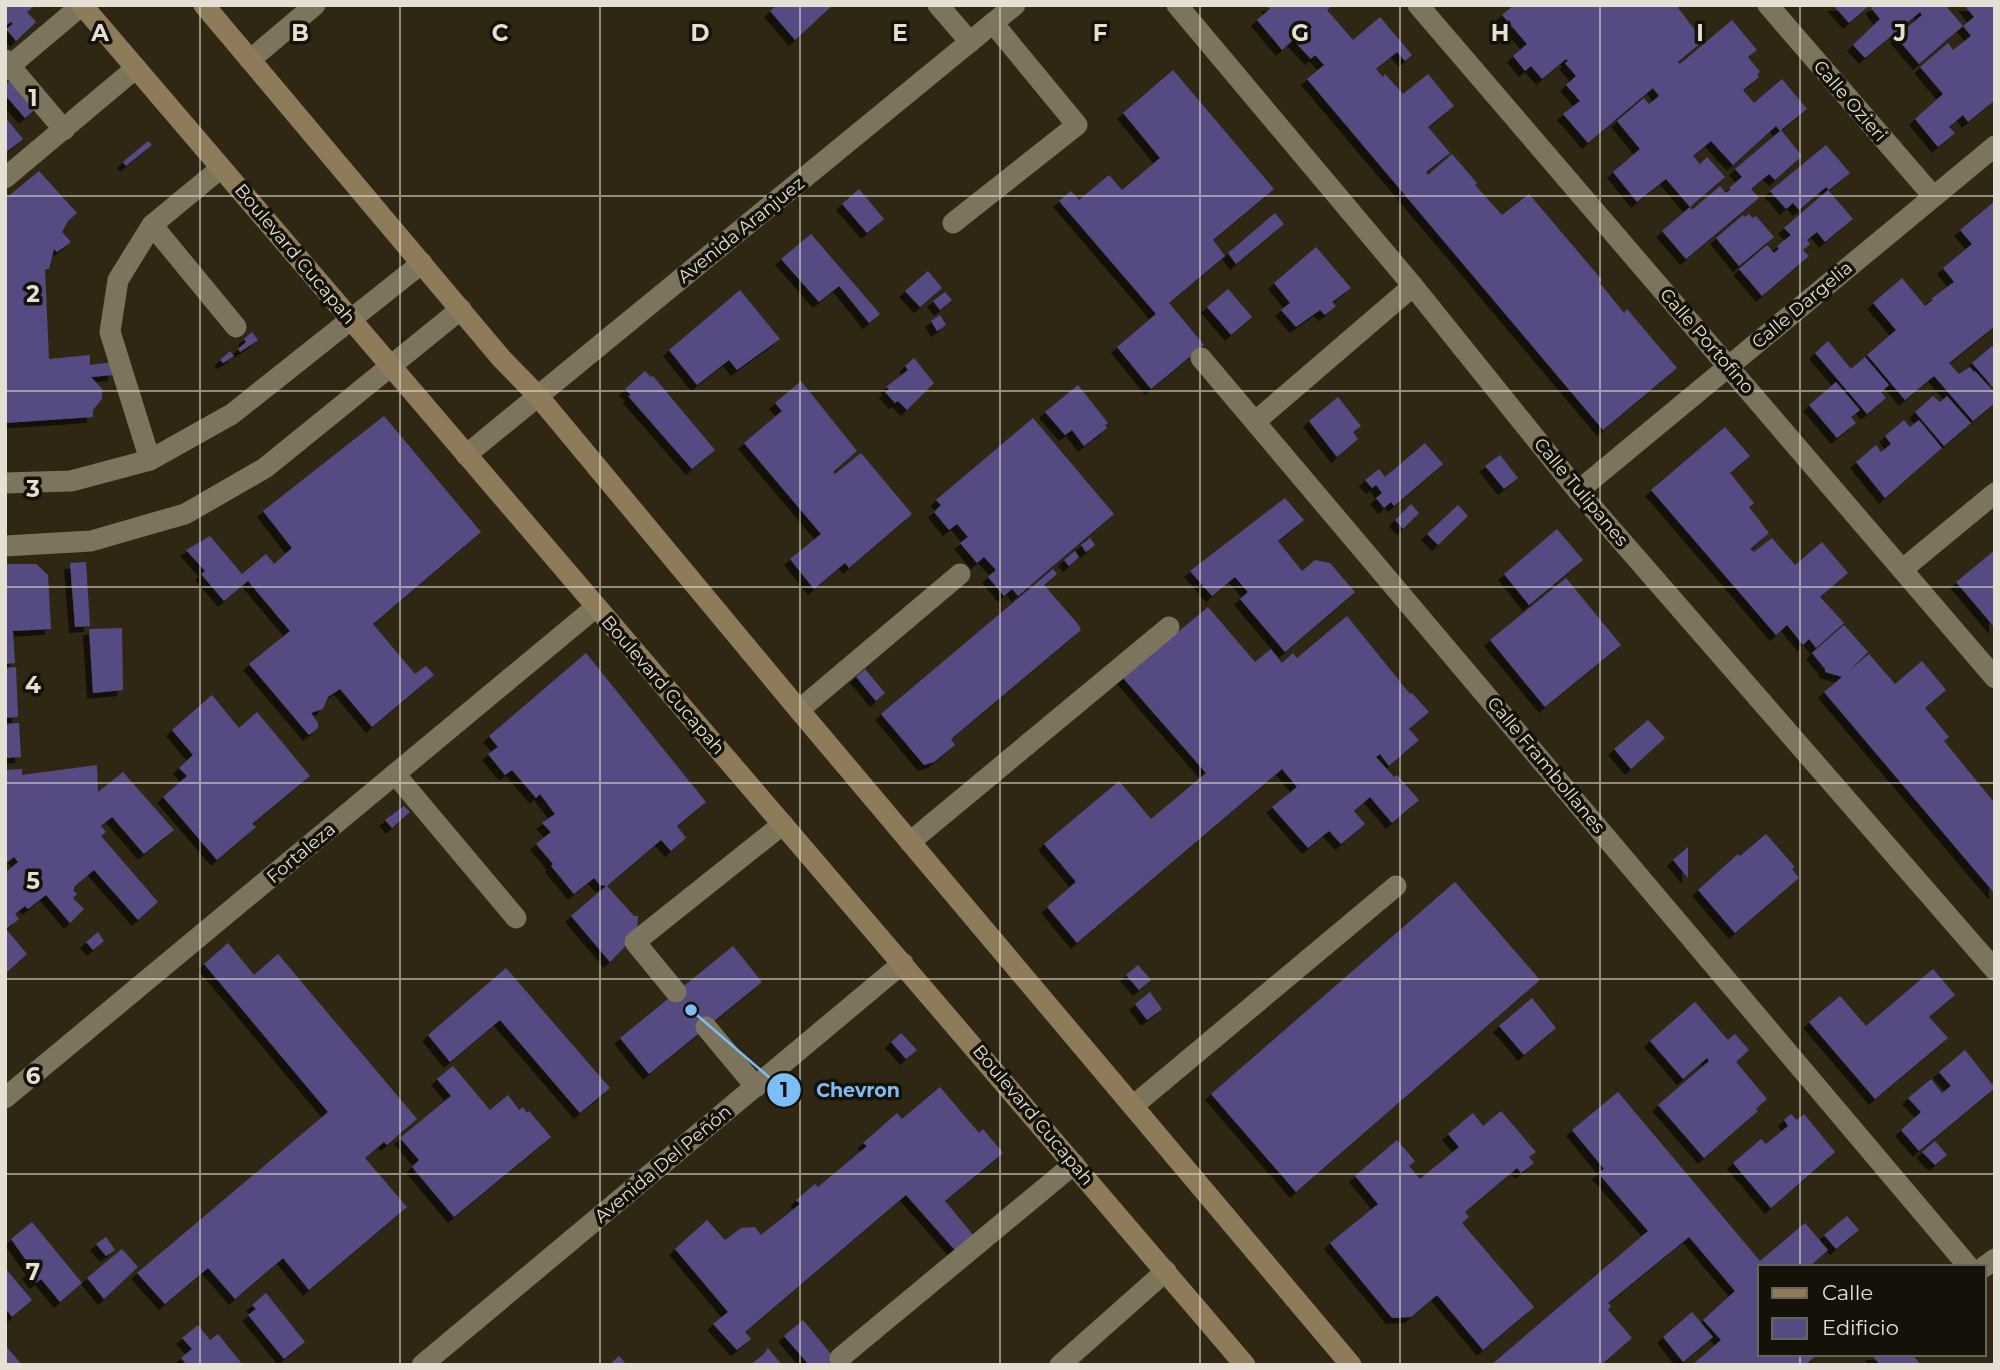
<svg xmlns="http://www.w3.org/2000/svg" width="2000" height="1370" viewBox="0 0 2000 1370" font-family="Montserrat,sans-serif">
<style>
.building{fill:#544c82;filter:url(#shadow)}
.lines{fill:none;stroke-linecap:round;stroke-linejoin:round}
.service{stroke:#7d745e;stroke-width:21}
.minor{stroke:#7d745e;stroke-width:21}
.tertiary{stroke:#7d745e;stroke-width:21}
.secondary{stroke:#8e7b59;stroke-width:21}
.grid{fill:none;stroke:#e6e0d4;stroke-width:2;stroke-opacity:0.55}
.labels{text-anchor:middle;stroke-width:7;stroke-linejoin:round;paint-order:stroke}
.street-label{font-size:18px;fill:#e6e0d4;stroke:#141108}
.grid-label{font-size:23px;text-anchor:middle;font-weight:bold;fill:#e6e0d4;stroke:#141108;stroke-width:7;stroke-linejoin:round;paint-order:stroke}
.leader{fill:none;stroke:#7dbef9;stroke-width:2.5}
.callout-dot{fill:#7dbef9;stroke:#141108;stroke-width:2.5}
.mark-label{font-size:21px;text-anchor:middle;font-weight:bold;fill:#111}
.callout-label{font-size:19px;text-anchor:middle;font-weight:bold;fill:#7dbef9;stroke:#141108;stroke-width:7;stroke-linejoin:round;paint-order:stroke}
</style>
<defs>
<filter id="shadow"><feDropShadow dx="-6" dy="6" stdDeviation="0" flood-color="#0009"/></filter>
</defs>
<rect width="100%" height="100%" fill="#2f2714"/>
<g class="building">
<path d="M5,5L33,7L27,12L36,22L16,41L6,29L13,24L11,22L5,26Z"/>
<path d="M777,5H833L795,40L770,11Z"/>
<path d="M1267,5H1333L1327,10L1353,40L1380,17L1412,55L1405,61L1397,52L1376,69L1383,77L1385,74L1403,94L1428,74L1454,106L1428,127L1450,153L1426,172L1428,175L1452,154L1477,183L1475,185L1502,215L1529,194L1602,280L1599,282L1624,313L1627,309L1677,368L1603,430L1307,79L1324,65L1315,55L1311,59L1293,40L1282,50L1257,20L1270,9Z"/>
<path d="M1514,5H1676L1703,41L1678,62L1680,64L1732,20L1757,50L1748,57L1760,72L1757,74L1759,77L1743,90L1754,103L1782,79L1807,109L1781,130L1802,156L1775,180L1769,174L1751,189L1759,198L1686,259L1662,231L1690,207L1692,210L1720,186L1726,193L1731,189L1729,188L1742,177L1735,169L1780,131L1776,126L1733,165L1711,141L1693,156L1700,164L1707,157L1725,177L1690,207L1666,179L1637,202L1613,172L1640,149L1617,121L1644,98L1649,104L1659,96L1653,88L1588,143L1563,114L1580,101L1566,85L1576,76L1565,63L1568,61L1566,59L1542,79L1531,66L1525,71L1513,56L1527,44L1502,15Z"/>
<path d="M1833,5H1870L1849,23Z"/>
<path d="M1875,5H1945L1963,26L1974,17L1964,5H1995V100L1968,122L1963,115L1949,127L1955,133L1938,147L1915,119L1943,94L1920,67L1948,43L1953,50L1971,36L1963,26L1919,64L1896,37L1922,15L1920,12L1865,58L1853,45L1880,19L1871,8Z"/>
<path d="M1173,70L1274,189L1213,240L1225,256L1169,303L1204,345L1151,389L1117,347L1156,314L1059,201L1071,191L1079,200L1109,175L1122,190L1160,158L1123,113Z"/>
<path d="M19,73L44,102L25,118L5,95V85Z"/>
<path d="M5,117L23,139L5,153Z"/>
<path d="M148,141L152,145L126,166L123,162Z"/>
<path d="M1826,145L1850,173L1829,190L1826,187L1799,210L1793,203L1786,209L1770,191Z"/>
<path d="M39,171L77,213L68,221L62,232L71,242L57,252L54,249L49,269H45L49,359L90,355V365L113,362L114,375L91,377L102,389V399L93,410V417L5,423V199Z"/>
<path d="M859,189L884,219L867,233L842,204Z"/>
<path d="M1828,190L1853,219L1825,242L1817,232L1807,240L1810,244L1803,250L1809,256L1762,296L1739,269L1767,245L1774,253L1779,249L1777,246L1791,235L1784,228Z"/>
<path d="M1995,201V326L1949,363L1959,374L1970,367L1974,372L1975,371L1995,393V403L1973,421L1934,376L1905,400L1867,355L1896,330L1873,303L1902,278L1925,306L1933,300L1931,299L1954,282L1943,268L1972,244L1960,230Z"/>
<path d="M1275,213L1284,224L1236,264L1228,253Z"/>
<path d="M1749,214L1753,218L1756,216L1774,237L1739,266L1716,238L1743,215L1745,217Z"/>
<path d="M811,234L880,314L869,323L839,286L819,302L781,259Z"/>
<path d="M1316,247L1351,288L1332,302L1336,306L1325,315L1320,310L1296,327L1281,310L1290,303L1274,283Z"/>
<path d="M928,271L942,288L920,307L905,291Z"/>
<path d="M1228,289L1252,317L1231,335L1207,307Z"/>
<path d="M740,290L780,339L737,370L729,360L697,385L669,350Z"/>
<path d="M945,292L952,300L940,310L933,301Z"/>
<path d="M940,315L946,325L937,331L931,321Z"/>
<path d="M252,332L258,340L240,352L238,349L246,342L244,339Z"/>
<path d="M1828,341L1851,369L1865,357L1889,385L1881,392L1886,398L1867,414L1815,353Z"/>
<path d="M1992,346L1995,349V390L1972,363Z"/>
<path d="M230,351L234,356L223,363L220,360Z"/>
<path d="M914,358L934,383L907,410L898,401L895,403L885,392L889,389L886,387L908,370L905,366Z"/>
<path d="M645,371L651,377L653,376L715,450L692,469L628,396L631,395L625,389Z"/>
<path d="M801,381L857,451L833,472L835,474L861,453L912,514L849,568L845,563L814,589L790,559L821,534L744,443L782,411L775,403Z"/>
<path d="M1836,382L1860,410L1851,417L1856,423L1837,438L1809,405Z"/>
<path d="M1078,385L1108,423L1105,425L1107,428L1084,446L1072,430L1065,435L1045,412Z"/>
<path d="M1933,396L1940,402L1947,396L1971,423L1944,446L1915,412Z"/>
<path d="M1338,397L1361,426L1353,432L1358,439L1337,457L1309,421Z"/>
<path d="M384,416L481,532L373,624L415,674L426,666L434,675L372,727L340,689L328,697L323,709L311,713L318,723V728L309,735L249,664L290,631L248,581L224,601L201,574L205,571L186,550L210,536L242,574L266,554L274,564L292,548L263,511Z"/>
<path d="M1033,418L1114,514L1018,596L1012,589L1004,596L988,577L996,570L984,557L977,563L960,543L968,537L957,524L949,530L934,512L941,505L936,500Z"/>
<path d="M1904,420L1910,427L1919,420L1942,448L1885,498L1856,462L1876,445L1881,452L1891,444L1885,436Z"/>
<path d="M1725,427L1750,456L1730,473L1754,503L1749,507L1769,533L1750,549L1754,552L1772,538L1795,565L1822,542L1848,573L1820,597L1844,623L1816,648L1809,639L1803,645L1787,625L1776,635L1651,490Z"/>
<path d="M1425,443L1443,464L1394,506L1391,502L1384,508L1376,498L1382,493L1376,485L1372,488L1365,480L1379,469L1385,477Z"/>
<path d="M1500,455L1518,478L1504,489L1485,466Z"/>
<path d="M1285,498L1304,520L1278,541L1302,571L1315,560L1330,563L1355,592L1285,652L1240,599L1248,592L1235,577L1212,596L1190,571Z"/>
<path d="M1411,504L1419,513L1403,529L1395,520Z"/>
<path d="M1458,505L1468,516L1438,545L1427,534Z"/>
<path d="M1557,529L1583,560L1529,605L1504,574Z"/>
<path d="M1090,538L1095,545L1086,552L1081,545Z"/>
<path d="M1995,550V628L1956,582Z"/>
<path d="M1075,551L1079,557L1069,566L1064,560Z"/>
<path d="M86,562L90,626L75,627L70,563Z"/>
<path d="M5,564H36L48,575L51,629L13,631L15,663L5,664Z"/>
<path d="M1053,569L1057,574L1044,585L1078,624L1081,630L951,739L955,745L934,762L924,765L881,714Z"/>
<path d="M1566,578L1621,645L1545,707L1490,640Z"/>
<path d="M1208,607L1255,662L1271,649L1282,663L1293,653L1297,658L1347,616L1410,694L1412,693L1429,712L1409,729L1419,740L1389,766L1380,754L1376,757L1394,777L1397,775L1419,800L1392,823L1370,797L1354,811L1365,824L1341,844L1329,831L1308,848L1272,807L1297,787L1282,769L1077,943L1047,907L1076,882L1044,844L1119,781L1151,819L1206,773L1123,678Z"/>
<path d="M1844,625L1868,652L1849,671L1869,654L1895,684L1922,661L1946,690L1925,708L1949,737L1944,741L1993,801L1995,800V894L1824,692L1842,677L1825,672V669L1812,653Z"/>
<path d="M122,628L123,690L93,693L89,629Z"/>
<path d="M586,653L706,802L677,826L686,838L671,851L661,840L607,886L634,916H638L637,934L610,962L571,916L606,886L600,885L594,878L574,894L551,866L553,864L536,844L551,832L542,823L555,814L540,794L536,798L512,770L505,775L488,754L498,747L489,736Z"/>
<path d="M16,667L18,717L5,718V668Z"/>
<path d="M865,669L885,693L876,701L856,677Z"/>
<path d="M212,695L239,728L257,712L310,776L252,824L256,827L217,860L163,797L187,776L179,768L193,755L172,730Z"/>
<path d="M1648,720L1665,738L1631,769L1614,749Z"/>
<path d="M19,723L21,757L5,758V724Z"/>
<path d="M97,765L98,792L123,772L174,830L144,854L112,817L101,826L106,832L101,836L158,902L138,920L94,870L74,887L75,888L73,890L77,894L73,898L84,909L70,923L46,895L28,909L25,906L15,914L19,919L6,929L27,954L5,974V873L18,862L14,857L5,864V770L22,769V775Z"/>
<path d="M404,806L410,812L392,828L385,820Z"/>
<path d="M1766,834L1795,867L1792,869L1799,878L1735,933L1698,890L1738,854L1740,856Z"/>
<path d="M1688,847V878L1673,860Z"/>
<path d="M1455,882L1540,980L1296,1192L1211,1094Z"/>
<path d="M98,932L104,941L93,950L86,942Z"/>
<path d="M228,943L254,975L278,954L417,1119L387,1145L384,1142L365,1158L407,1207L309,1290L283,1258L235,1299L208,1268L165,1304L137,1273L328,1112L204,964Z"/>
<path d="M733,946L762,982L649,1074L620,1038Z"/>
<path d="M1138,965L1151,980L1139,990L1126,975Z"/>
<path d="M506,968L610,1088L580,1113L500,1020L450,1062L428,1035Z"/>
<path d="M1933,969L1955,995L1929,1017L1948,1038L1875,1099L1809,1022L1840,996L1866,1026Z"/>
<path d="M1150,992L1162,1009L1147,1020L1135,1004Z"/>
<path d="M1532,998L1556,1028L1524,1055L1499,1026Z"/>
<path d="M1695,1002L1728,1040L1735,1034L1749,1050L1736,1062L1767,1099L1756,1109L1758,1111L1704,1158L1658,1105L1709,1061L1707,1058L1683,1079L1650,1041Z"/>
<path d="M901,1033L917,1050L906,1059L891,1042Z"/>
<path d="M1965,1050L1995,1088L1919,1151L1901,1130L1921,1112L1908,1098L1931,1079L1942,1093L1951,1086L1939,1072Z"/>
<path d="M453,1066L490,1110L508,1095L519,1110L523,1107L527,1113L529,1111L551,1137L454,1217L412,1167L419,1160L400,1138L451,1096L437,1079Z"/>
<path d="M940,1087L979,1133L983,1129L1003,1153L945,1201L979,1242L960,1256L906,1195L745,1332L751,1339L737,1350L713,1324L728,1312L675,1249L707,1220L725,1240L741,1228L755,1227L761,1235L800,1204L796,1200L815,1184L818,1187L867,1146L863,1143L897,1113L902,1119Z"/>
<path d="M1618,1092L1760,1261L1805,1223L1828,1250L1809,1267H1760V1354H1818L1805,1365H1692L1721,1340L1703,1320L1735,1291L1689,1237L1608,1303L1611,1306L1608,1310L1632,1338L1601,1365H1491L1648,1231L1598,1173L1604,1169L1572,1130Z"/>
<path d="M1501,1111L1536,1152L1529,1157L1534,1163L1521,1173L1517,1168L1465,1212L1469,1217L1462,1223L1534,1307L1483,1350L1437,1295L1411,1317L1392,1318L1330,1243L1378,1204L1355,1176L1397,1140L1415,1161L1409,1166L1420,1179L1459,1147L1448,1134L1468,1117L1473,1113L1483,1126Z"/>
<path d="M1791,1114L1797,1120L1804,1114L1835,1152L1771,1208L1733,1163L1761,1139L1766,1144L1788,1126L1784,1120Z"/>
<path d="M1935,1141L1947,1155L1935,1165L1922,1152Z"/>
<path d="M1847,1216L1859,1230L1836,1249L1824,1235Z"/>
<path d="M32,1222L82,1283L60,1302L41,1279L36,1283L28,1273L32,1269L11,1239Z"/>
<path d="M106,1237L115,1250L106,1256L96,1244Z"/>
<path d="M122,1249L138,1267L104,1299L87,1278Z"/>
<path d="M5,1268L32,1300L12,1317L5,1308Z"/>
<path d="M266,1293L305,1342L284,1359L248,1315L256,1309L252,1305Z"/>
<path d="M1692,1312L1713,1337L1683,1362L1663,1337Z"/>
<path d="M803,1320L840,1365H809L784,1336Z"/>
<path d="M198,1325L210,1340L218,1334L243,1365H187L181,1358L192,1349L182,1338Z"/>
<path d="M5,1345L22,1365H5Z"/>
<path d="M768,1348L782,1365H750L764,1354Z"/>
<path d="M1871,1354H1912L1921,1365H1880Z"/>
<path d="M619,1356L627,1365H609Z"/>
</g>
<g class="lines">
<g class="service">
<path d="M5,60L64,130"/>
<path d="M250,60L315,5"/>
<path d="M5,70L82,5"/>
<path d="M5,178L136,68"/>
<path d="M953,223L1077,125L993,23"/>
<path d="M152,225L236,327"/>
<path d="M150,460L110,332L118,280L152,225L221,168"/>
<path d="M799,710L960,574"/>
<path d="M395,774L516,918"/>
<path d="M910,842L1169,627"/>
<path d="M676,992L635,942L783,824"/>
<path d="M706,1027L756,1087"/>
<path d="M1133,1106L1396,886"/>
<path d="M840,1358L1074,1164"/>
<path d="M1060,1365L1166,1271"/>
</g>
<g class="minor">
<path d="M1418,5L1995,678"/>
<path d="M1768,5L1933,196"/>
<path d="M1201,358L1969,1267"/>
<path d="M1256,421L1413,286"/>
<path d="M1578,491L1995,146"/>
<path d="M1903,569L1995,493"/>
<path d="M5,1098L596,607"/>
<path d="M1984,1267L1995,1259"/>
</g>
<g class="tertiary">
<path d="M938,5L970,42"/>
<path d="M1177,5L1413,286L1578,491L1995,970"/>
<path d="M466,455L1015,5"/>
<path d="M5,483L71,481L150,460L232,414L422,263"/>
<path d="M5,546L91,541L185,514L265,468L461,309"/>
<path d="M422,1365L903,963"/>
</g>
<g class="secondary">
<path d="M82,5L1245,1365"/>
<path d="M204,5L501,358L538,396L799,710L1351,1365"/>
</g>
</g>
<path class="grid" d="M200,5V1365M400,5V1365M600,5V1365M800,5V1365M1000,5V1365M1200,5V1365M1400,5V1365M1600,5V1365M1800,5V1267M5,196H1995M5,391H1995M5,587H1995M5,783H1995M5,979H1995M5,1174H1995M1800,1354V1365"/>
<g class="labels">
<g class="street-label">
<text transform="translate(1850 101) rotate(49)" y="6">Calle Ozieri</text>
<text transform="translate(741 230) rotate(-39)" y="6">Avenida Aranjuez</text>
<text transform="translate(295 254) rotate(50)" y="6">Boulevard Cucapah</text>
<text transform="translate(1802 305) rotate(-40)" y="6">Calle Dargelia</text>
<text transform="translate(1707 341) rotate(49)" y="6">Calle Portofino</text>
<text transform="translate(1581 492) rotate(50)" y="6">Calle Tulipanes</text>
<text transform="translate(663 685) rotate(49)" y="6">Boulevard Cucapah</text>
<text transform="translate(1546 765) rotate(50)" y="6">Calle Frambollanes</text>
<text transform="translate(301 853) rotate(-40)" y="6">Fortaleza</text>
<text transform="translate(1033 1115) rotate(50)" y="6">Boulevard Cucapah</text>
<text transform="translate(663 1164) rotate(-40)" y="6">Avenida Del Peñón</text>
</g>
</g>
<g class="grid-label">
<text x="100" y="41">A</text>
<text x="300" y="41">B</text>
<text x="500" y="41">C</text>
<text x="700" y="41">D</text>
<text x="900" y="41">E</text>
<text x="1100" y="41">F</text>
<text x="1300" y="41">G</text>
<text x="1500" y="41">H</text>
<text x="1700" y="41">I</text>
<text x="1900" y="41">J</text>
<text x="33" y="106">1</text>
<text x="33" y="302">2</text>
<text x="33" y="497">3</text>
<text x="33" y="693">4</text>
<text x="33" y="889">5</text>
<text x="33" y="1084">6</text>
<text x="33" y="1280">7</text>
</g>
<path class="leader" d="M691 1010L784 1090"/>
<g class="callout-dot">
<circle cx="691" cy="1010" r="7"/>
<circle cx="784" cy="1090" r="18"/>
</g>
<g class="mark-label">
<text x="784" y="1097">1</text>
</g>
<g class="callout-label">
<text x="858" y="1097">Chevron</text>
</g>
<rect width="2000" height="1370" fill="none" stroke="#e6e0d4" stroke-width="14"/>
<rect x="1758" y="1265" width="228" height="91" fill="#141108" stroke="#68645a" stroke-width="2"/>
<rect x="1772" y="1288" width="35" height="10" fill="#8e7b59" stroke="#68645a" stroke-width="2"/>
<text x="1822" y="1300" font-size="21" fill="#e6e0d4">Calle</text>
<rect x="1772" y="1318" width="35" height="21" fill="#544c82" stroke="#68645a" stroke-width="2"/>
<text x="1822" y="1335" font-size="21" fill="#e6e0d4">Edificio</text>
</svg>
